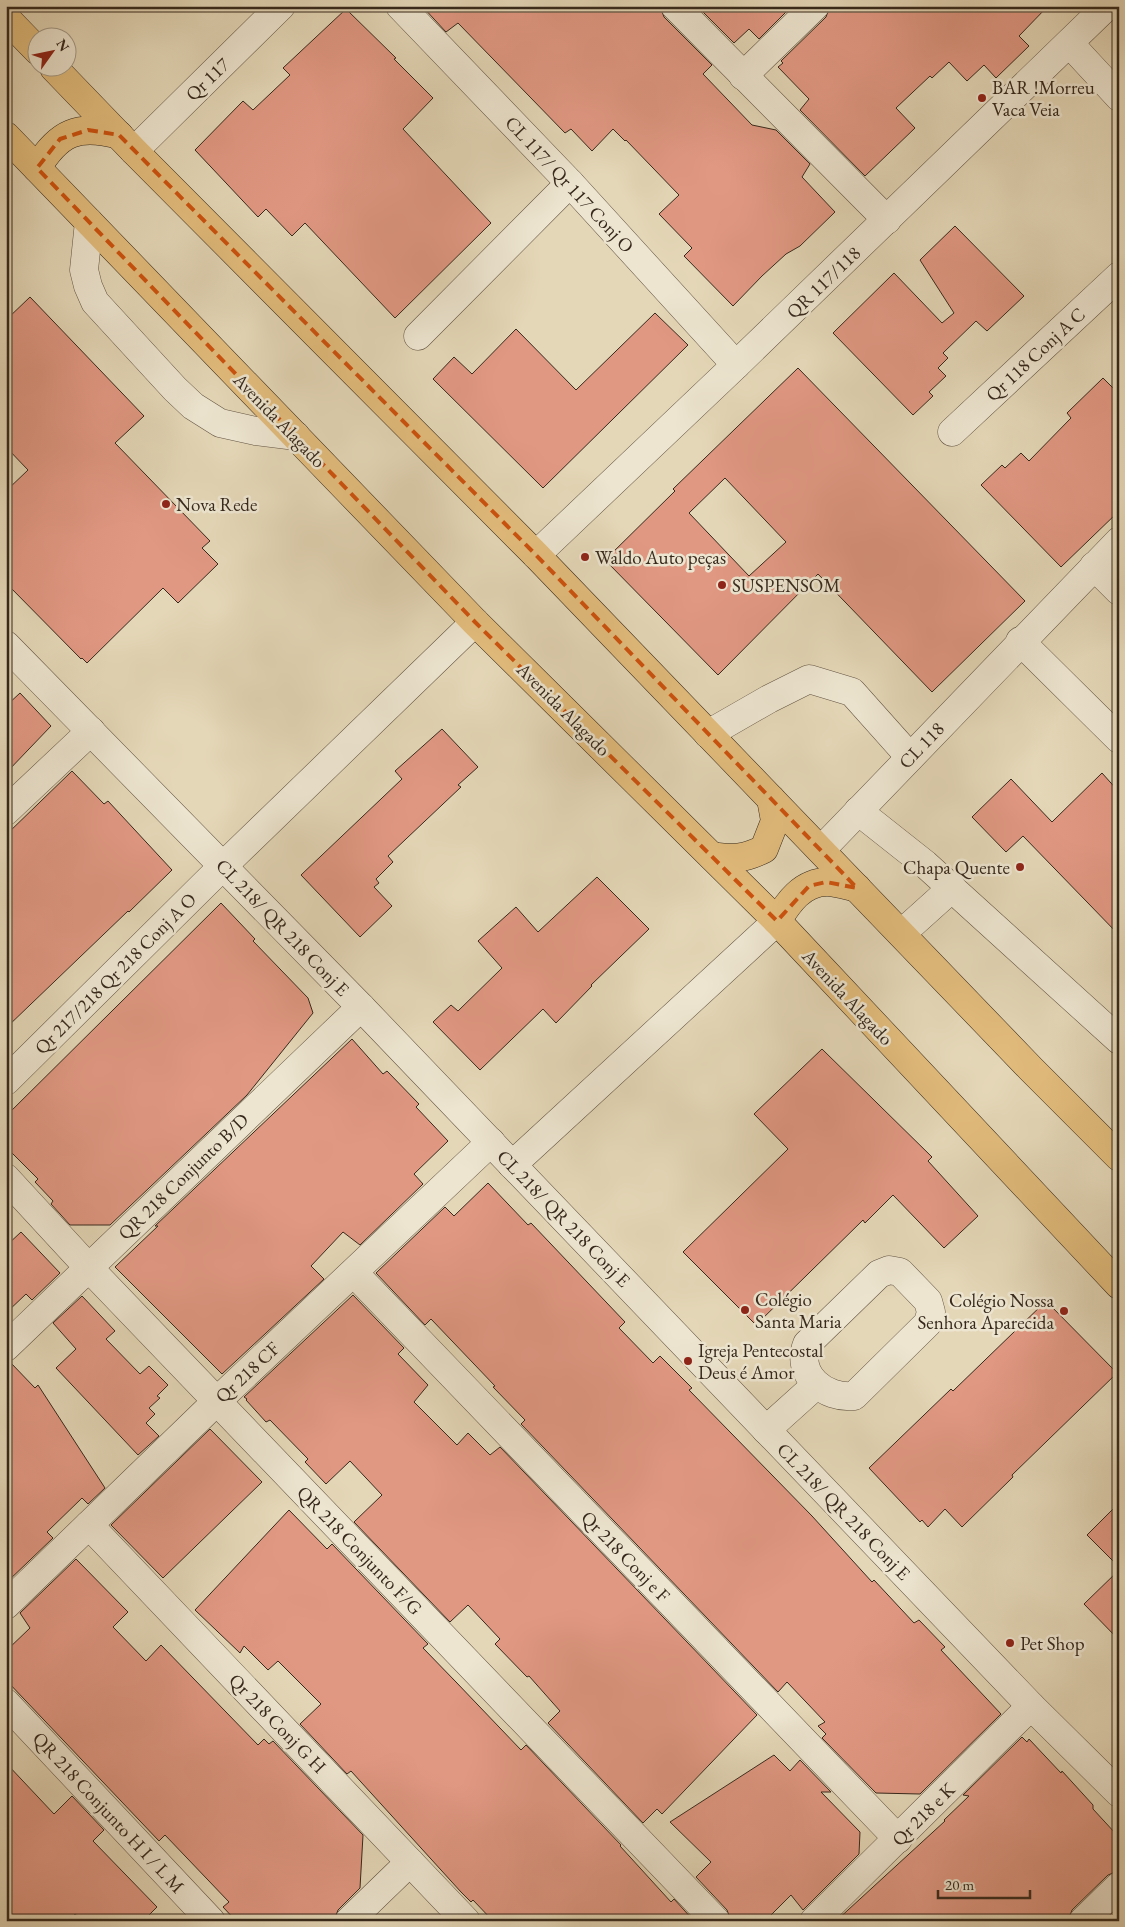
<svg xmlns="http://www.w3.org/2000/svg" width="1125" height="1927" viewBox="0 0 1125 1927" font-family="'EB Garamond',serif">
<style>
.building{fill:#e19883;stroke:#36291c;fill-rule:evenodd}
.lines{fill:none;stroke-linecap:round;stroke-linejoin:round}
.minor-casing{stroke:#625443;stroke-width:29}
.major-casing{stroke:#36291c;stroke-width:29}
.minor{stroke:#ede5d0;stroke-width:28}
.major{stroke:#e2bc7c;stroke-width:28}
.marked{fill:none;stroke:#cd520e;stroke-width:4;stroke-dasharray:10 6;stroke-linejoin:round}
.poi-dot{fill:#8f2418;stroke:#ede5d0;stroke-width:2}
.labels{text-anchor:middle;stroke-width:5;stroke-linejoin:round;paint-order:stroke}
.street-label{font-size:19px;fill:#36291c;stroke:#ede5d0}
.poi-label{font-size:19px;fill:#36291c;stroke:#ede5d0;text-anchor:start}
</style>
<rect width="100%" height="100%" fill="#e4d7b7"/>
<filter id="stains"><feTurbulence type="fractalNoise" baseFrequency=".004" numOctaves="4"/><feColorMatrix values="0 0 0 0 .2 0 0 0 0 .09 0 0 0 0 .02 0 0 0 .5 -.17"/></filter>
<radialGradient id="worn" r=".72"><stop offset=".6" stop-color="#630" stop-opacity="0"/><stop offset="1" stop-color="#630" stop-opacity=".3"/></radialGradient>
<g class="building">
<path d="M422,6H660L664,17L712,65L703,74L752,125L776,130L810,164L802,177L835,212L800,246L786,254L762,276L733,306L684,256L692,248L659,214L679,195L626,140L625,141L613,129L592,151L571,129L565,133L458,23L446,32Z"/>
<path d="M697,6H792L759,39L749,29L734,43Z"/>
<path d="M830,6H1048L1019,36L1029,46L996,78L984,65L967,81L949,62L932,78L930,76L896,108L915,128L865,176L800,110L809,99L778,67L783,63L781,61L826,17Z"/>
<path d="M346,9L396,58L394,59L433,98L403,129L491,223L395,318L305,223L292,236L266,209L258,217L195,150L243,101L253,110L290,75L283,68Z"/>
<path d="M955,226L1024,296L987,331L976,321L943,353L948,358L938,368L946,376L929,392L933,396L913,415L833,333L894,273L942,323L954,313L920,260Z"/>
<path d="M30,297L144,416L115,443L210,541L202,548L218,564L178,603L163,588L87,663L82,658L81,659L6,583V491L28,470L6,447V320Z"/>
<path d="M655,313L688,345L543,488L433,379L454,357L472,374L516,329L576,390Z"/>
<path d="M798,368L1025,601L932,692L818,574L718,675L605,560L675,491L673,489ZM725,478L786,542L749,576L689,513Z"/>
<path d="M1103,378L1119,394V511L1061,567L981,485L1002,465L1005,468L1021,453L1029,461L1071,418L1067,413Z"/>
<path d="M20,693L51,726L6,773V706Z"/>
<path d="M442,729L478,767L458,785L461,787L388,856L393,862L376,879L379,883L374,887L392,906L360,937L301,875L402,779L395,771Z"/>
<path d="M72,771L104,804L108,801L172,870L129,912L128,911L6,1028V931L12,925L6,919V835Z"/>
<path d="M1102,773L1119,792V935L1023,836L1006,852L972,817L1011,779L1052,822Z"/>
<path d="M597,877L649,929L591,985L592,986L556,1023L543,1009L480,1070L433,1022L451,1005L458,1011L502,968L478,941L516,907L538,932Z"/>
<path d="M221,903L255,939L253,941L308,998L313,1013L247,1095L110,1225H70L51,1204L53,1201L35,1182L38,1179L6,1147V1116Z"/>
<path d="M352,1039L383,1074L387,1071L419,1104L416,1107L448,1141L414,1174L423,1184L360,1245L343,1232L311,1266L324,1279L222,1374L115,1267L158,1226H155Z"/>
<path d="M822,1049L932,1157L928,1161L978,1216L944,1248L893,1195L865,1223L863,1220L756,1325L683,1252L788,1149L754,1114Z"/>
<path d="M488,1183L528,1225L531,1223L625,1322L619,1328L653,1363L660,1356L692,1388L689,1390L812,1516L872,1582L874,1580L914,1623L919,1620L945,1647L941,1650L1001,1714L920,1794L876,1793L822,1738L826,1734L818,1726L825,1722L787,1682L778,1692L521,1424L525,1420L493,1387L495,1386L431,1319L425,1325L376,1273L445,1207L454,1216Z"/>
<path d="M21,1232L60,1273L32,1300L26,1294L6,1313V1246Z"/>
<path d="M353,1295L404,1348L398,1354L428,1385L414,1402L457,1445L468,1433L490,1455L500,1447L757,1715L662,1814L657,1809L643,1823L548,1723L560,1711L529,1676L527,1677L495,1644L500,1639L468,1605L450,1622L354,1522L382,1495L350,1461L326,1484L305,1462L308,1459L270,1420L266,1422L246,1400L247,1399L244,1397Z"/>
<path d="M82,1296L115,1331L106,1339L140,1374L149,1366L168,1385L157,1396L160,1398L149,1408L155,1414L146,1423L159,1436L138,1455L56,1368L76,1349L53,1323Z"/>
<path d="M1046,1301L1117,1373L1012,1475L1013,1477L962,1527L945,1509L928,1527L922,1520L920,1522L869,1468L951,1389L953,1391Z"/>
<path d="M6,1362H10L35,1388L38,1385L105,1488L88,1504L82,1498L47,1532L53,1538L6,1583Z"/>
<path d="M210,1429L262,1482L163,1578L111,1525Z"/>
<path d="M1119,1503V1567L1087,1535Z"/>
<path d="M289,1510L327,1549L332,1544L428,1644L423,1648L456,1682L521,1750L526,1745L621,1845L620,1846L671,1902L674,1899L694,1921H493L473,1900L471,1902L461,1892L351,1771L347,1774L300,1724L321,1704L278,1661L268,1670L244,1646L240,1653L195,1610Z"/>
<path d="M76,1559L128,1612L113,1627L146,1661L161,1645L258,1745L264,1739L269,1744L273,1741L363,1835L360,1888L338,1910L334,1921H236L223,1907L229,1902L165,1835L159,1841L6,1680V1651L30,1628L20,1613Z"/>
<path d="M1119,1570V1640L1084,1604Z"/>
<path d="M1022,1737L1027,1742L1029,1739L1061,1773L1062,1771L1093,1805V1809L1116,1834L1118,1871L1108,1875L1072,1910L1068,1921H836L945,1821L944,1820L969,1796L963,1795Z"/>
<path d="M774,1755L790,1771L800,1760L831,1792H821L860,1832L859,1854L803,1910L791,1895L765,1921H731L727,1910L696,1877L711,1862L670,1822Z"/>
<path d="M6,1763L54,1814L72,1796L104,1830L93,1841L157,1907L143,1921H83L75,1914L68,1921H6Z"/>
<path d="M1119,1908V1921H1106Z"/>
</g>
<g class="lines">
<defs>
<g id="minor">
<path d="M400,6L570,183L736,365"/>
<path d="M675,6L887,220"/>
<path d="M1070,44L1119,97"/>
<path d="M743,76L815,6"/>
<path d="M134,151L281,6"/>
<path d="M89,222L84,270L88,286L95,302L175,389L193,406L220,423L256,431L296,436"/>
<path d="M418,336L570,183"/>
<path d="M952,432L1119,276"/>
<path d="M536,555L736,365L1107,6"/>
<path d="M1094,566L1119,591"/>
<path d="M1020,641L1119,739"/>
<path d="M6,645L361,1007L1031,1706L1119,1793"/>
<path d="M708,734L769,699L809,679L852,692L910,757"/>
<path d="M6,811L91,731"/>
<path d="M858,811L925,864L1119,1040"/>
<path d="M821,850L1119,541"/>
<path d="M902,933L952,888"/>
<path d="M6,1081L224,865L475,622"/>
<path d="M512,1165L777,921"/>
<path d="M6,1178L88,1267L716,1921"/>
<path d="M889,1270L900,1272L928,1301L931,1312L928,1323L854,1396C825,1399 795,1375 807,1344L879,1274Z"/>
<path d="M354,1273L898,1839"/>
<path d="M6,1347L361,1007"/>
<path d="M766,1430L816,1385"/>
<path d="M89,1525L466,1921"/>
<path d="M6,1605L217,1401L491,1142"/>
<path d="M6,1703L211,1921"/>
<path d="M349,1921L410,1862"/>
<path d="M814,1921L1031,1706"/>
<path d="M1083,1921L1119,1886"/>
</g>
<g id="major">
<path d="M6,18L38,51"/>
<path d="M54,68L134,151L536,555L1031,1069L1119,1157"/>
<path d="M6,136L475,622L777,921L1119,1285"/>
<path d="M37,168C59,132 78,124 119,135"/>
<path d="M712,856C734,859 744,859 764,849L775,821L771,799"/>
<path d="M777,921C788,903 802,882 827,882C836,882 848,886 857,888"/>
</g>
</defs>
<use href="#minor" class="minor-casing"/>
<use href="#major" class="major-casing"/>
<use href="#minor" class="minor"/>
<use href="#major" class="major"/>
</g>
<path class="marked" d="M88,130L119,135L536,555L857,888L826,882L809,886L777,921L475,622L37,168L60,139Z"/>
<g class="poi-dot">
<circle cx="982" cy="98" r="5"/>
<circle cx="166" cy="504" r="5"/>
<circle cx="585" cy="557" r="5"/>
<circle cx="722" cy="585" r="5"/>
<circle cx="1020" cy="867" r="5"/>
<circle cx="745" cy="1310" r="5"/>
<circle cx="1064" cy="1311" r="5"/>
<circle cx="688" cy="1361" r="5"/>
<circle cx="1010" cy="1643" r="5"/>
</g>
<g class="labels">
<g class="street-label">
<text transform="translate(207 79) rotate(-44)" y="7">Qr 117</text>
<text transform="translate(570 184) rotate(47)" y="7">CL 117/ Qr 117 Conj O</text>
<text transform="translate(823 282) rotate(-44)" y="7">QR 117/118</text>
<text transform="translate(1035 354) rotate(-43)" y="7">Qr 118 Conj A C</text>
<text transform="translate(280 420) rotate(46)" y="7">Avenida Alagado</text>
<text transform="translate(564 709) rotate(45)" y="7">Avenida Alagado</text>
<text transform="translate(921 745) rotate(-46)" y="7">CL 118</text>
<text transform="translate(283 927) rotate(46)" y="7">CL 218/ QR 218 Conj E</text>
<text transform="translate(115 973) rotate(-45)" y="7">Qr 217/218 Qr 218 Conj A O</text>
<text transform="translate(848 997) rotate(47)" y="7">Avenida Alagado</text>
<text transform="translate(183 1176) rotate(-44)" y="7">QR 218 Conjunto B/D</text>
<text transform="translate(564 1218) rotate(46)" y="7">CL 218/ QR 218 Conj E</text>
<text transform="translate(247 1372) rotate(-43)" y="7">Qr 218 CF</text>
<text transform="translate(844 1511) rotate(46)" y="7">CL 218/ QR 218 Conj E</text>
<text transform="translate(360 1550) rotate(46)" y="7">QR 218 Conjunto F/G</text>
<text transform="translate(626 1556) rotate(46)" y="7">Qr 218 Conj e F</text>
<text transform="translate(278 1723) rotate(46)" y="7">Qr 218 Conj G H</text>
<text transform="translate(109 1812) rotate(47)" y="7">QR 218 Conjunto H I / L M</text>
<text transform="translate(923 1814) rotate(-45)" y="7">Qr 218 e K</text>
</g>
<g class="poi-label">
<text x="992" y="94">BAR !Morreu<tspan x="992" dy="22">Vaca Veia</tspan></text>
<text x="176" y="511">Nova Rede</text>
<text x="595" y="564">Waldo Auto peças</text>
<text x="732" y="592">SUSPENSOM</text>
<text x="1010" y="874" text-anchor="end">Chapa Quente</text>
<text x="755" y="1306">Colégio<tspan x="755" dy="22">Santa Maria</tspan></text>
<text x="1054" y="1307" text-anchor="end">Colégio Nossa<tspan x="1054" dy="22">Senhora Aparecida</tspan></text>
<text x="698" y="1357">Igreja Pentecostal<tspan x="698" dy="22">Deus é Amor</tspan></text>
<text x="1020" y="1650">Pet Shop</text>
</g>
</g>
<rect width="1125" height="1927" fill="none" stroke="#e4d7b7" stroke-width="25"/>
<rect x="8" y="8" width="1110" height="1912" fill="none" stroke="#36291c" stroke-width="2.5"/>
<rect x="12" y="12" width="1100" height="1902" fill="none" stroke="#36291c"/>
<g transform="translate(52 52) rotate(57)"><circle r="24" fill="#ede5d0" stroke="#a49a88"/>
<path d="M0-4L9 19L0 12L-9 19Z" fill="#8f2418"/>
<text y="-8" font-size="14" font-weight="bold" text-anchor="middle" fill="#36291c">N</text>
</g>
<path d="M938 1890v8h92v-8" fill="none" stroke="#36291c" stroke-width="2.5"/>
<text x="945" y="1890" font-size="15" fill="#36291c" stroke="#ede5d0" stroke-width="4" paint-order="stroke">20 m</text>
<rect width="100%" height="100%" filter="url(#stains)"/>
<rect width="100%" height="100%" fill="url(#worn)"/>
</svg>
